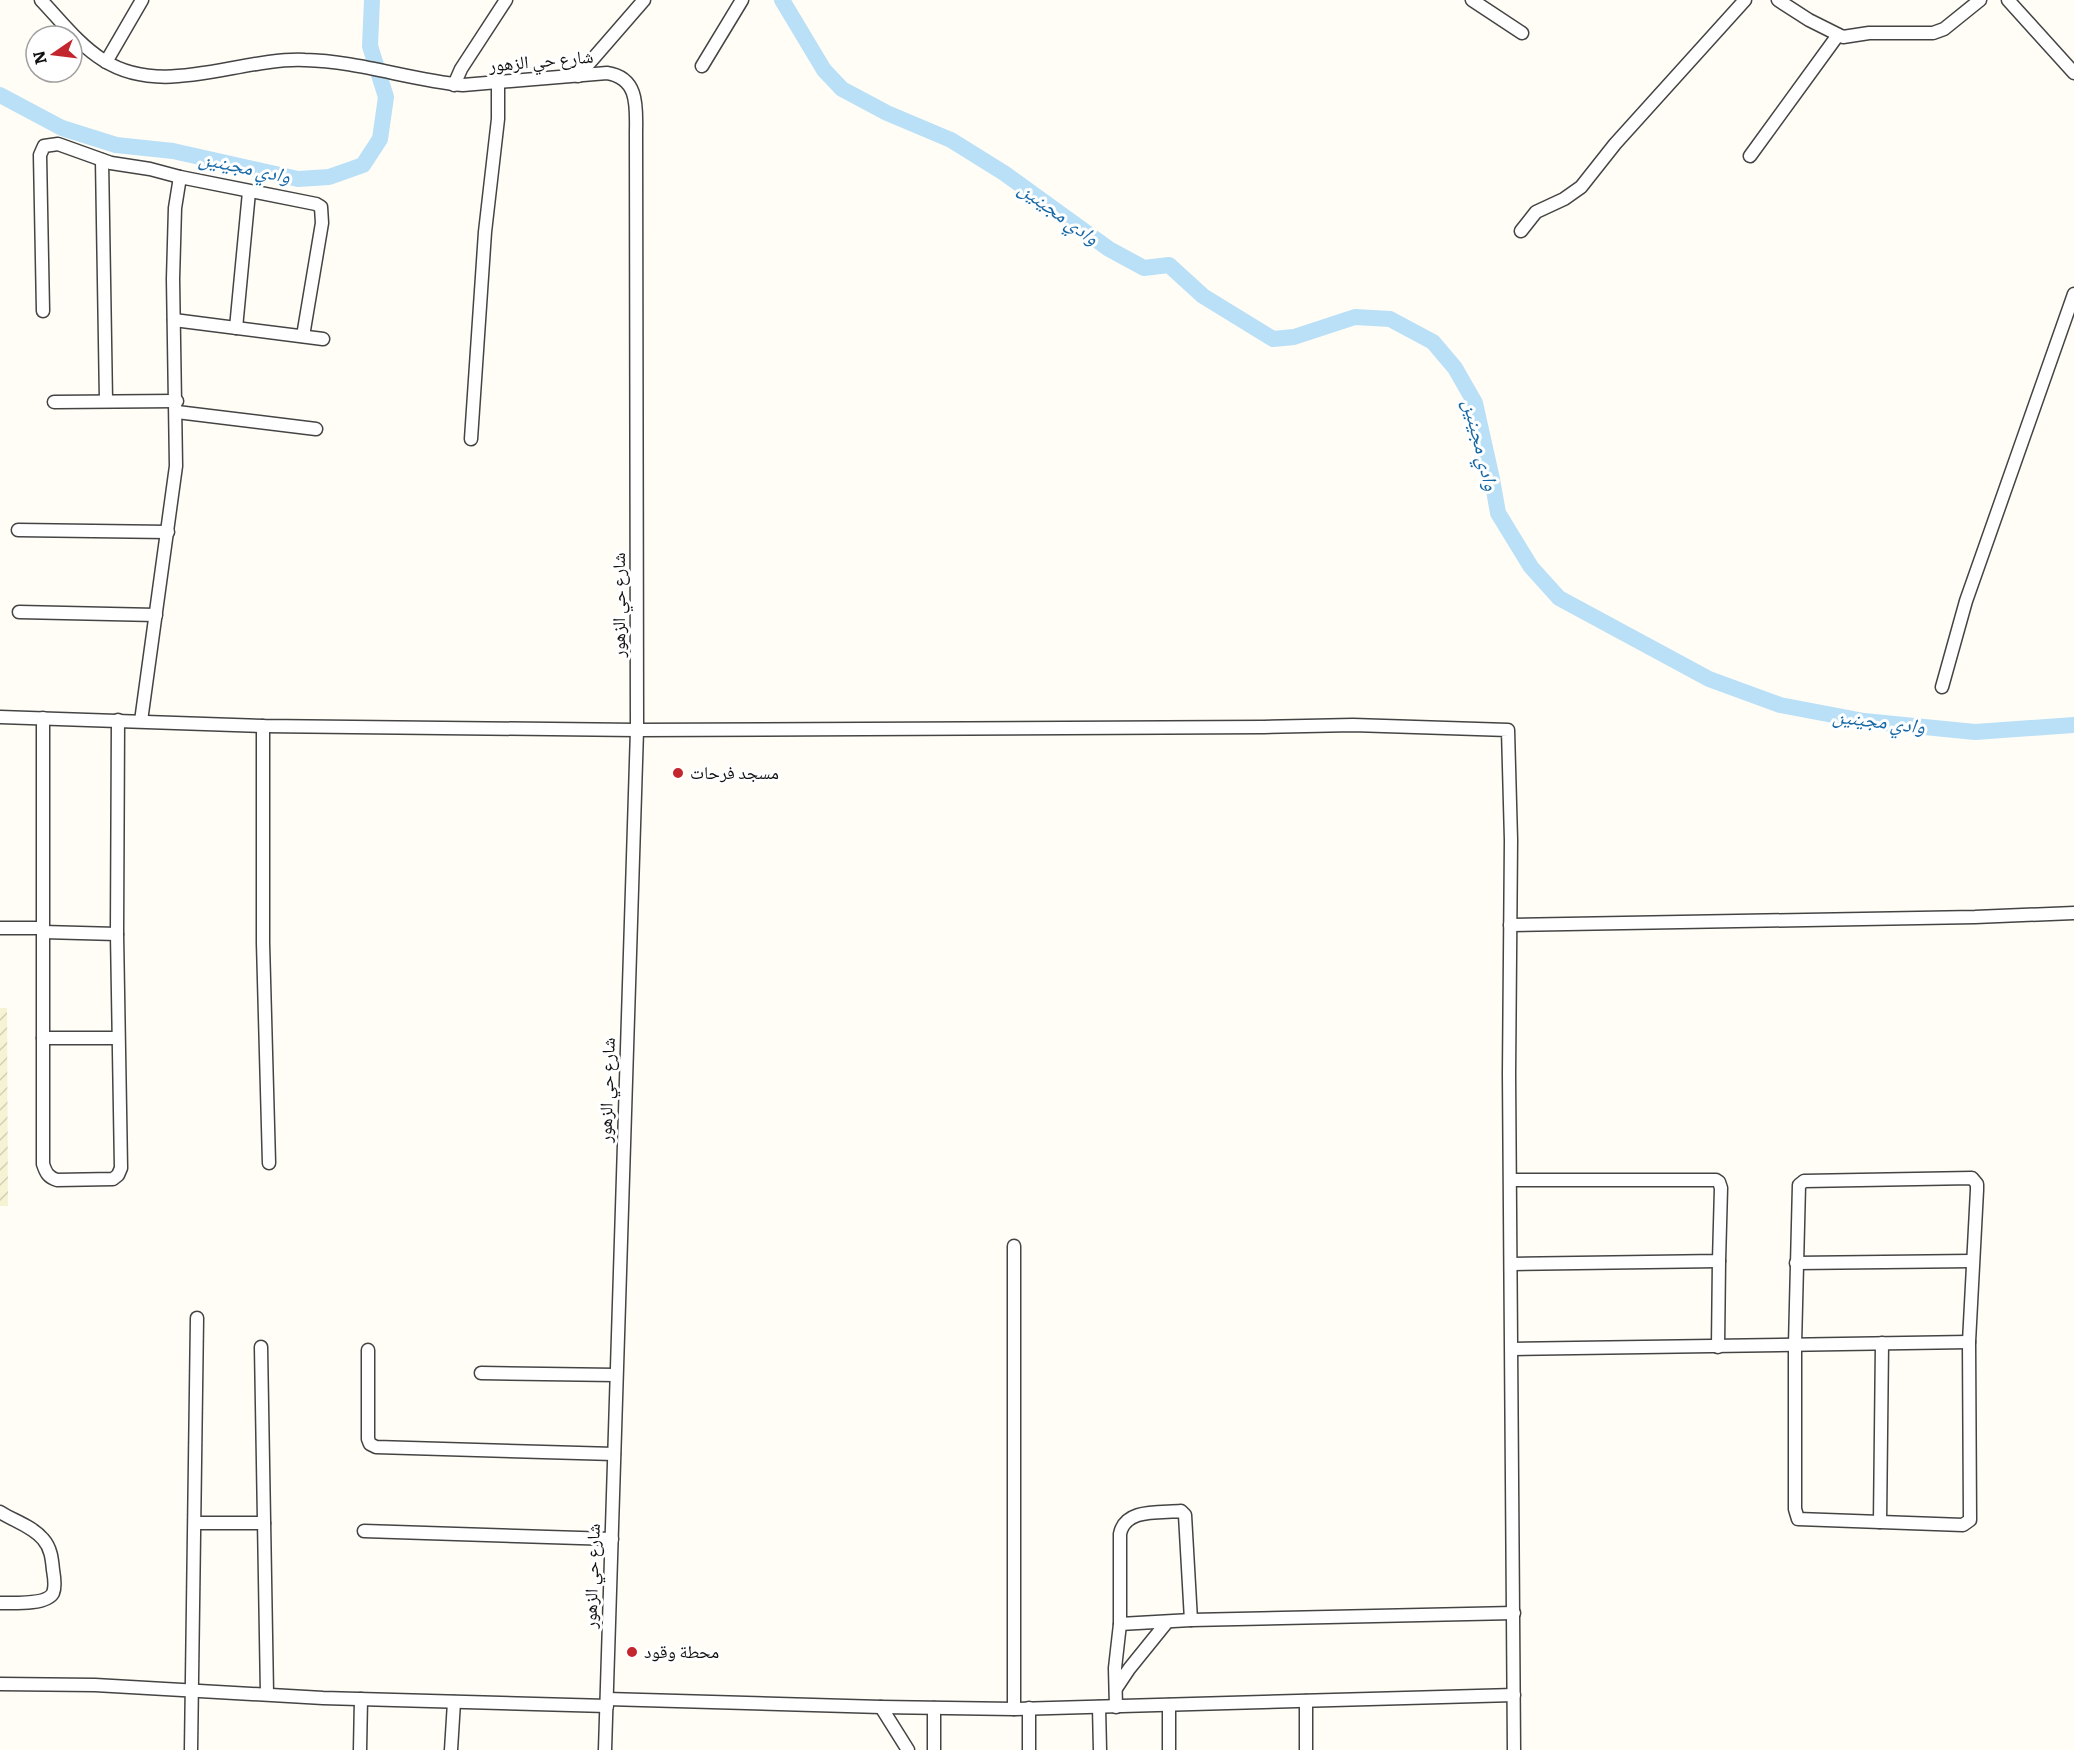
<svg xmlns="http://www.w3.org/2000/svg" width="2074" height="1750" viewBox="0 0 2074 1750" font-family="Literata,'Noto Naskh Arabic',serif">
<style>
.farmland{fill:url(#farmland-furrows)}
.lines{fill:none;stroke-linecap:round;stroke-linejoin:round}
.river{stroke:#b9e0f7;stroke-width:16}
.minor-casing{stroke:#444;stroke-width:15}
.minor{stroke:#fff;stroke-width:12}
.poi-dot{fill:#c4262e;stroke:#fff;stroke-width:2}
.labels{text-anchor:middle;stroke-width:6;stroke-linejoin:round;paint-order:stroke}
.street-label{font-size:18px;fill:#111;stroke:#fff}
.poi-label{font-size:18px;fill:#111;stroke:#fff;text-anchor:start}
.water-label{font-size:20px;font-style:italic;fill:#1768a6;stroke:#fff}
</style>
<defs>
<pattern id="farmland-furrows" width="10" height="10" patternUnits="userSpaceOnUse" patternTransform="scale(1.5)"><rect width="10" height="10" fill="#f6f3d4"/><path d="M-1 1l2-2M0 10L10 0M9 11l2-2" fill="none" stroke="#d2cfb5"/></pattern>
</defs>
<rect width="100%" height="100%" fill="#fffdf5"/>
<path class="farmland" d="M0,1008H7L8,1206H0Z"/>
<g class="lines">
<g class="river">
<path d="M782,0L824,70L842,89L887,113L951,140L1004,173L1109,249L1144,268L1169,265L1203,296L1273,339L1294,337L1355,317L1390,319L1433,342L1455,368L1475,403L1492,479L1498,513L1531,567L1559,598L1709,679L1780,705L1864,721L1975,732L2074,725"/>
<path d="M0,95L62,128L116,145L173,151L298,179L329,177L363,165L380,139L386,97L370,46L372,0"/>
</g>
<defs>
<g id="minor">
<path d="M41,0C60,20 79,45 103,60C164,99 239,57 305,60C358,61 410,80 463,85L607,73C640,78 636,109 636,134L637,730L605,1750"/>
<path d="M1472,0L1522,33"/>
<path d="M1778,0L1809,20L1843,37L1869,33H1933L1944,29L1980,0"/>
<path d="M2008,0L2074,73"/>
<path d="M106,62L142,0"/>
<path d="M702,66L742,0"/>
<path d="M578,76L644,0"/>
<path d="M454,85L461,69L506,0"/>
<path d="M1750,156L1838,35"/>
<path d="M102,160L106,401"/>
<path d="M1521,231L1536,212L1564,199L1581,187L1615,144L1745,0"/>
<path d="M43,311L40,155L44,146L58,144L111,163L150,169L180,177"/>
<path d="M174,320L323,339"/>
<path d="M236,328L249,192"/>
<path d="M54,402L177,401"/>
<path d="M177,412L316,429"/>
<path d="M471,439L485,232L498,119V83"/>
<path d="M18,530L168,532"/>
<path d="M19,612L156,615"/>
<path d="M1942,687L1966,601L2074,294"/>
<path d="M0,717L263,726L637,730L1264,727L1353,725L1508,730L1511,840L1509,1074L1514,1750"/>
<path d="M43,718V1164C46,1173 48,1177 57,1180L113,1179L118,1175L121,1168L117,934L118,720"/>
<path d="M141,721L176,466L173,279L175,208L180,177L316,204L321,207L322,223L303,336"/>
<path d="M263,726V943L269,1163"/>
<path d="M1510,925L1975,917L2074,913"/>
<path d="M0,928H43"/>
<path d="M43,932L117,934"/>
<path d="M43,1038H118"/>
<path d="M1972,1178L1977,1184V1190L1969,1342L1970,1520L1963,1525L1798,1519L1795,1509V1345L1799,1185L1804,1181Z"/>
<path d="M1511,1180H1716L1719,1182L1721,1188L1719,1261L1512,1264"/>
<path d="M1796,1263L1972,1261"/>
<path d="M261,1347L267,1694"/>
<path d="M1718,1347L1719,1261"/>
<path d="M1512,1349L1969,1342"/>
<path d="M368,1350V1439L370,1444L376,1447L614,1454"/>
<path d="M481,1373L616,1375"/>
<path d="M0,1512C14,1521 32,1526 43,1539C51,1548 52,1559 53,1570C54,1576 56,1586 53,1593C47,1605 12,1603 0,1603"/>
<path d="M1880,1522L1882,1343"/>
<path d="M195,1523H264"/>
<path d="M364,1531L612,1539"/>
<path d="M1120,1624L1191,1620L1514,1613"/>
<path d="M0,1684L95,1685L323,1698L607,1706"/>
<path d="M1117,1687L1129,1669L1167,1622"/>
<path d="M607,1699L881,1707L1014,1709L1514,1695"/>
<path d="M1169,1705V1750"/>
<path d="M881,1707L908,1750"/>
<path d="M1099,1707L1100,1750"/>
<path d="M1116,1707L1115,1668L1120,1624V1534C1125,1508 1159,1513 1181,1511L1185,1515L1191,1620"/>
<path d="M934,1708V1750"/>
<path d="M1029,1708V1750"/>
<path d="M1014,1709V1246"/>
<path d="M191,1750L197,1318"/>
<path d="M360,1750L361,1699"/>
<path d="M451,1750L454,1702"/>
<path d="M1306,1750V1701"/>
</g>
</defs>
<use href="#minor" class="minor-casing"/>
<use href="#minor" class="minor"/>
</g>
<g class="poi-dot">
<circle cx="678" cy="773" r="6"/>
<circle cx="632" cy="1652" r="6"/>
</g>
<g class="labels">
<g class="street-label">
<text transform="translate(541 61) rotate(-5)" y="6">شارع حي الزهور</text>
<text transform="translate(619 605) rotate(-90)" y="6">شارع حي الزهور</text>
<text transform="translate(607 1090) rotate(-88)" y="6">شارع حي الزهور</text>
<text transform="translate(592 1576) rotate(-88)" y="6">شارع حي الزهور</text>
</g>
<g class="poi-label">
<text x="690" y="779">مسجد فرحات</text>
<text x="644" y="1658">محطة وقود</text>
</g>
<g class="water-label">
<text transform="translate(245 167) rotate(12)" y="7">وادي مجينين</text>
<text transform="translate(1059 213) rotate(36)" y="7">وادي مجينين</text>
<text transform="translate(1481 445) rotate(76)" y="7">وادي مجينين</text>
<text transform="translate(1879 721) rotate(7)" y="7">وادي مجينين</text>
</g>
</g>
<g transform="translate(54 54) rotate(256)"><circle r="28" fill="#ffffff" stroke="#a0a0a0" stroke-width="1.5"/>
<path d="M0-4.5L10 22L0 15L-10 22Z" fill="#c4262e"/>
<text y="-9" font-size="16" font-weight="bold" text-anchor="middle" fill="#111111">N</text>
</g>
</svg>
